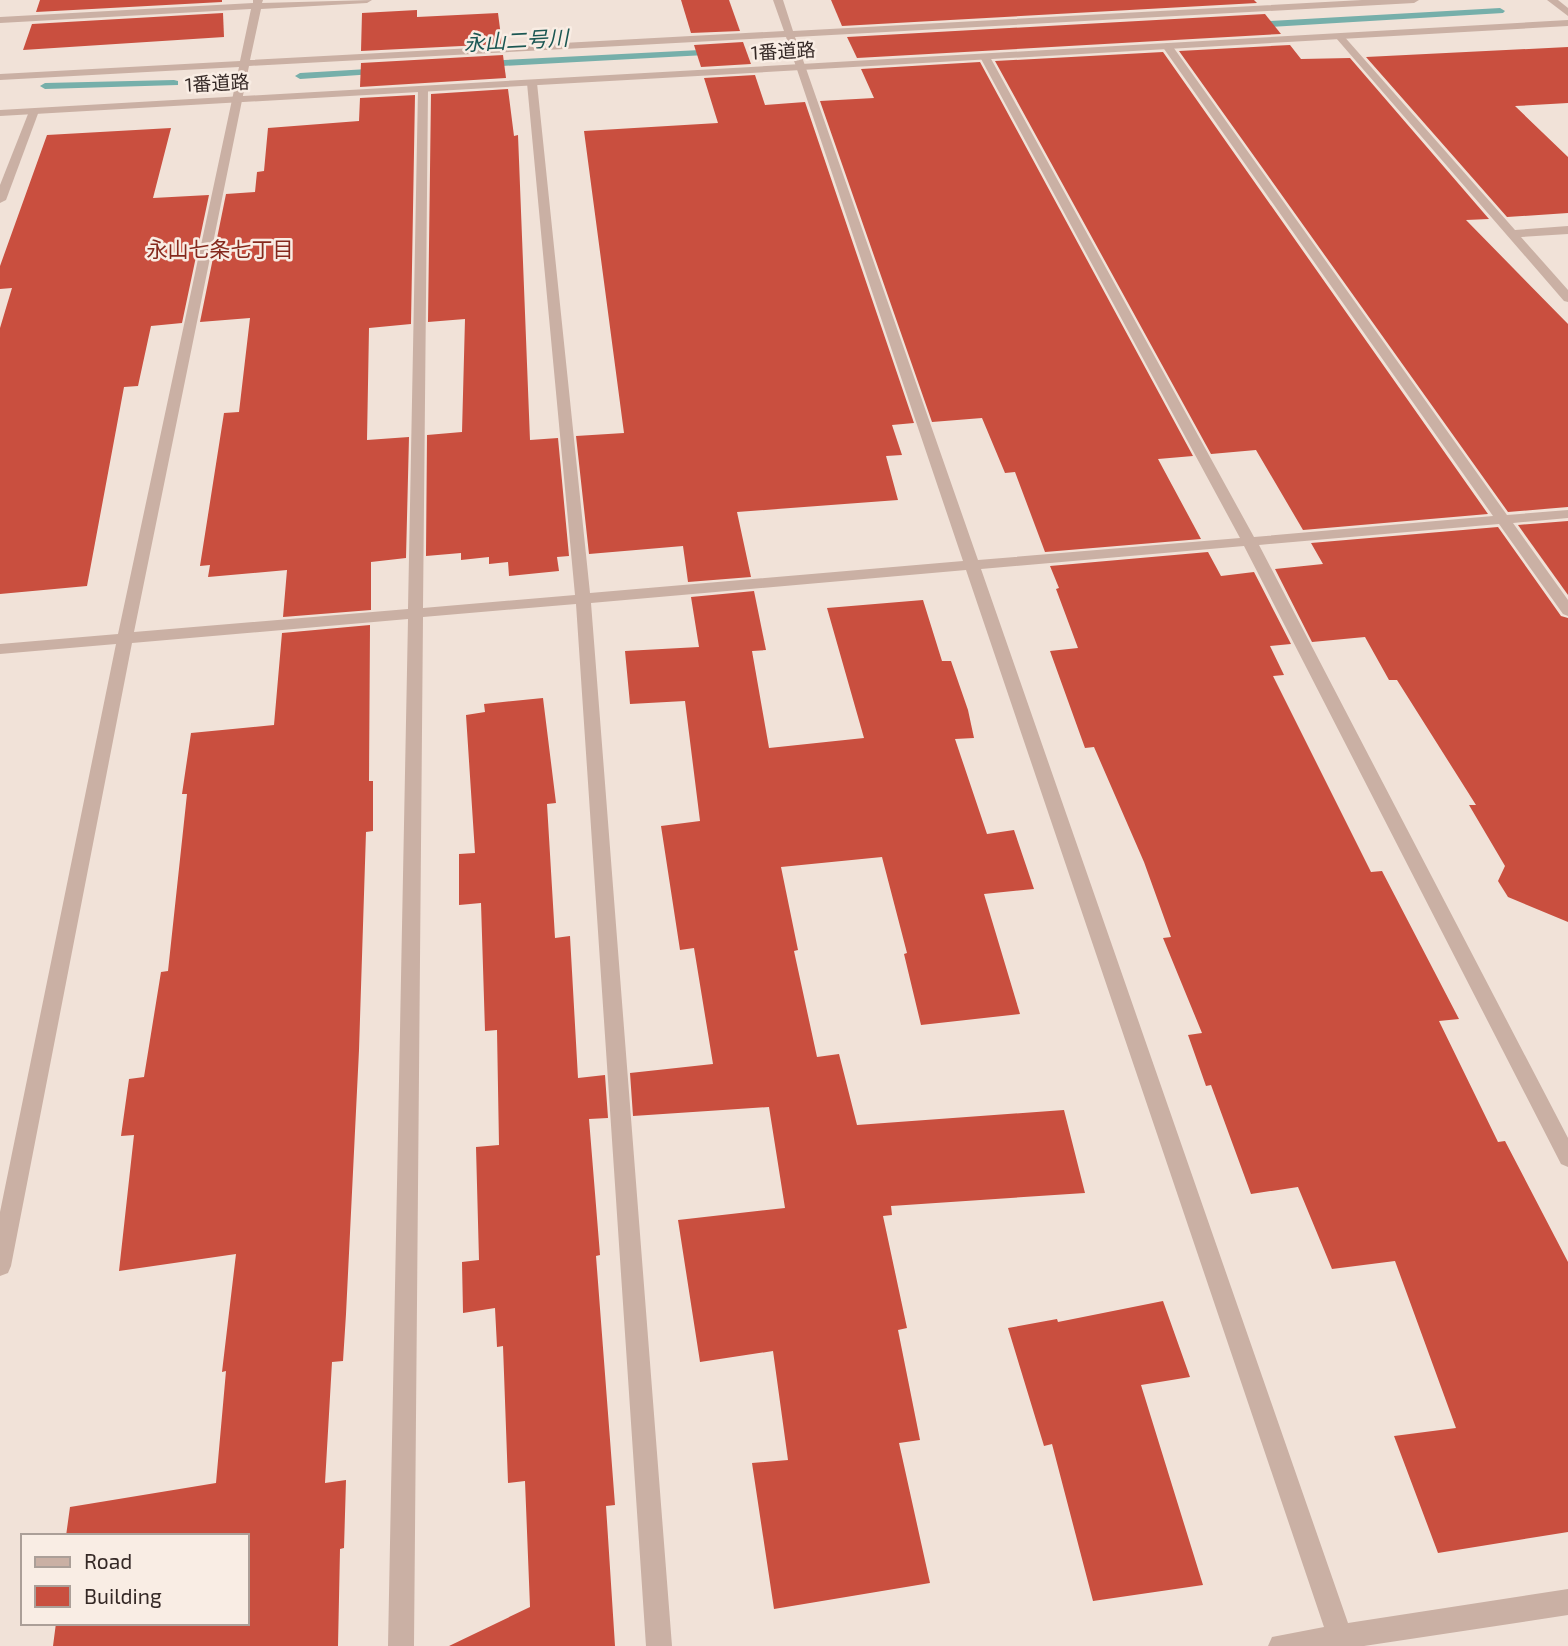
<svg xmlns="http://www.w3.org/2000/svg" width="1568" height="1646" viewBox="0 0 1568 1646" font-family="'Exo 2','Noto Sans JP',sans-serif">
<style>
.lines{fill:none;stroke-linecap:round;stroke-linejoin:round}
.stream{fill:#76afaa;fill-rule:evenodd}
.building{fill:#c94f3f}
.minor{fill:#cab0a4;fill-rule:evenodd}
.tertiary{fill:#cab0a4;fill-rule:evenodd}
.labels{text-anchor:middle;stroke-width:5;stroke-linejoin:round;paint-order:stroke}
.far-street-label{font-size:19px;fill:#352926;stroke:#f9ede4}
.far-water-label{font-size:21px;font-style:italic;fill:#1b5753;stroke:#f9ede4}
.far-neighbourhood-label{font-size:21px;fill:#85291d;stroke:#f9ede4}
</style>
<rect width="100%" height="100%" fill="#f1e2d8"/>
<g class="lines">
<g class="stream">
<path d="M1500,8L1505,11L1503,13L1252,28L1247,25L1252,22Z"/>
<path d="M720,49L724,50V54L483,67L478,64L483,61Z"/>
<path d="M385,68L389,69V73L300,79L295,76L300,73Z"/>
<path d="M174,80L178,81V85L45,89L40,86L45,83Z"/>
</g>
</g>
<g class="building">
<path d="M40,0H222V2L36,12Z"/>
<path d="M681,0H729L740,31L691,33Z"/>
<path d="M831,0H1254L1257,3L842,26Z"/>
<path d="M417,10V17L498,13L502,44L361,51L362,13Z"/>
<path d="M223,13L224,37L23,50L32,24Z"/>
<path d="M1265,14L1281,34L857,58L847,37Z"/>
<path d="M743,42L751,64L701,67L694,45Z"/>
<path d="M1290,45L1301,59L1350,58L1489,219L1466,220L1568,324V507L1508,512L1179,51Z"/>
<path d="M1568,47V103L1515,106L1568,157V213L1507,217L1366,57Z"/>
<path d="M1163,52L1488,514L1303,530L1256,450L1211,454L995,61Z"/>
<path d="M503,55L506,78L360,87L361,63Z"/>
<path d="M980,62L1193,456L1158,459L1201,539L1045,552L1015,472L1005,473L982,418L932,422L820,101L874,98L861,69Z"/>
<path d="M755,75L765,105L805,102L914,423L892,425L902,455L886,456L898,500L737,512L751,577L688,582L683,546L589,554L576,436L624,433L584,131L718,123L704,78Z"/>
<path d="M508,89L514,136L518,135L530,440L558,438L569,556L557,557L559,571L509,576L508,562L489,564V557L461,560V553L426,556L427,435L462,432L465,319L428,322L431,94Z"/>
<path d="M415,95L411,324L369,328L367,440L409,437L406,558L371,562V610L283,617L287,570L208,577L210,565L200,566L224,413L239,412L250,318L200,322L226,194L255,192L257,172L264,171L268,128L359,121L360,98Z"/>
<path d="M171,128L153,198L209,195L182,323L151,326L138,386L124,387L87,586L0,594V328L12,288L0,289V266L47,135Z"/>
<path d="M1568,521V595L1518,525Z"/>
<path d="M1498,527L1561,616L1568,618V922L1508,897L1498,881L1505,866L1469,805H1476L1397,680H1389L1365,637L1312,642L1275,569L1323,564L1311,543Z"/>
<path d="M1208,552L1221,576L1254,572L1291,644L1270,646L1284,675L1273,676L1371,872L1382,871L1459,1019L1439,1021L1498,1142L1505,1141L1568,1262V1532L1438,1553L1394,1436L1456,1428L1395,1261L1332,1269L1298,1187L1251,1194L1211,1085L1206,1086L1188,1035L1202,1033L1163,938L1171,937L1144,862L1094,747L1085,748L1050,651L1078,648L1056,589L1059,588L1050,566Z"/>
<path d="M754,591L766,650L752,651L769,748L864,738L827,608L923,600L942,661H951L968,710L974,738L955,739L987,834L1014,830L1034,889L984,894L1020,1014L921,1025L904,954L907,953L882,857L781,867L798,950L794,951L817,1057L839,1054L857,1125L1064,1110L1085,1193L891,1206L892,1215L883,1216L907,1328L898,1330L920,1440L899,1443L930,1583L774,1609L752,1463L788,1460L773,1351L700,1362L678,1220L785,1208L769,1107L633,1116L630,1073L713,1064L694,948L680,950L661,826L700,821L685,701L630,704L625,651L699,647L691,597Z"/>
<path d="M370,625L369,781H373V831L366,832L359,1050L346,1314L343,1361L332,1362L325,1483L346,1480L344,1548L340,1549L338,1646H53L56,1623H247V1536H66L70,1507L216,1483L226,1371L222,1372L236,1254L119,1271L134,1135L121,1136L129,1079L144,1077L161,972L168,971L187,794H182L191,733L274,725L282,633Z"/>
<path d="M543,698L556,803L547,804L555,938L570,936L578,1078L605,1075L608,1118L589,1119L600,1255L596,1256L615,1505L606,1506L615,1646H449L530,1607L525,1481L508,1483L503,1346L497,1347L495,1308L463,1313L462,1262L479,1260L476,1147L499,1145L497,1030L485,1031L481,903L459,905V854L475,853L466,715L485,712L484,704Z"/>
<path d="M1163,1301L1190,1377L1141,1385L1203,1585L1093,1601L1052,1444L1044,1446L1008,1328L1057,1319L1058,1322Z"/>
</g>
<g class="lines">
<g class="minor">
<path d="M253,0H263L262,3L372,0L367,3L261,9L250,60L784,31L773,0H783L793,31L1362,0H1419L1414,3L795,37L978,560L1240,538L980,57L985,54L990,57L1254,537L1493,516L1162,46L1167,43L1171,44L1507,515L1568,510V518L1513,523L1568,600V616L1563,614L1499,524L1259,545L1568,1138V1167L1561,1164L1244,546L981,569L1348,1623L1568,1589V1615L1364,1646H1268L1272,1637L1324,1627L966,570L591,603L672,1646H646L576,604L423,617L414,1646H388L408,619L132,643L11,1266L8,1273L0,1276V1212L116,644L0,654V644L118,634L239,67L0,80V74L240,61L251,9L0,23V17L253,3ZM786,37L963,561L590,593L537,83L532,80L527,83L575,595L423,608L428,89L423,86L418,89L408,609L134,632L249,66Z"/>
<path d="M1547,0H1558L1568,8V16Z"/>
<path d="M1336,34H1342L1515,230L1568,226V234L1521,237L1568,290V302L1564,301L1336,38Z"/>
<path d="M30,109L39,111L6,200L0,203V185Z"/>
</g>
<path class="tertiary" d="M1568,20V26L0,116V110Z"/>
</g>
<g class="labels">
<g class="far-street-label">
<text transform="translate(783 51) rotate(-3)" y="7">1番道路</text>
<text transform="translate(217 83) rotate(-3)" y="7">1番道路</text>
</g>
<g class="far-water-label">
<text transform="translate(516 41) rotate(-3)" y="7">永山二号川</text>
</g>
<g class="far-neighbourhood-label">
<text x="220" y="257">永山七条七丁目</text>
</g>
</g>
<rect x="21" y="1534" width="228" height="91" fill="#f9ede4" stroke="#ab9f98" stroke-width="2"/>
<rect x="35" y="1557" width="35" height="10" fill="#cab0a4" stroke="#ab9f98" stroke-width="2"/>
<text x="84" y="1569" font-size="21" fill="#352926">Road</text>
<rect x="35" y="1586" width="35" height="21" fill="#c94f3f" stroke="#ab9f98" stroke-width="2"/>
<text x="84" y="1604" font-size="21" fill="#352926">Building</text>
</svg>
